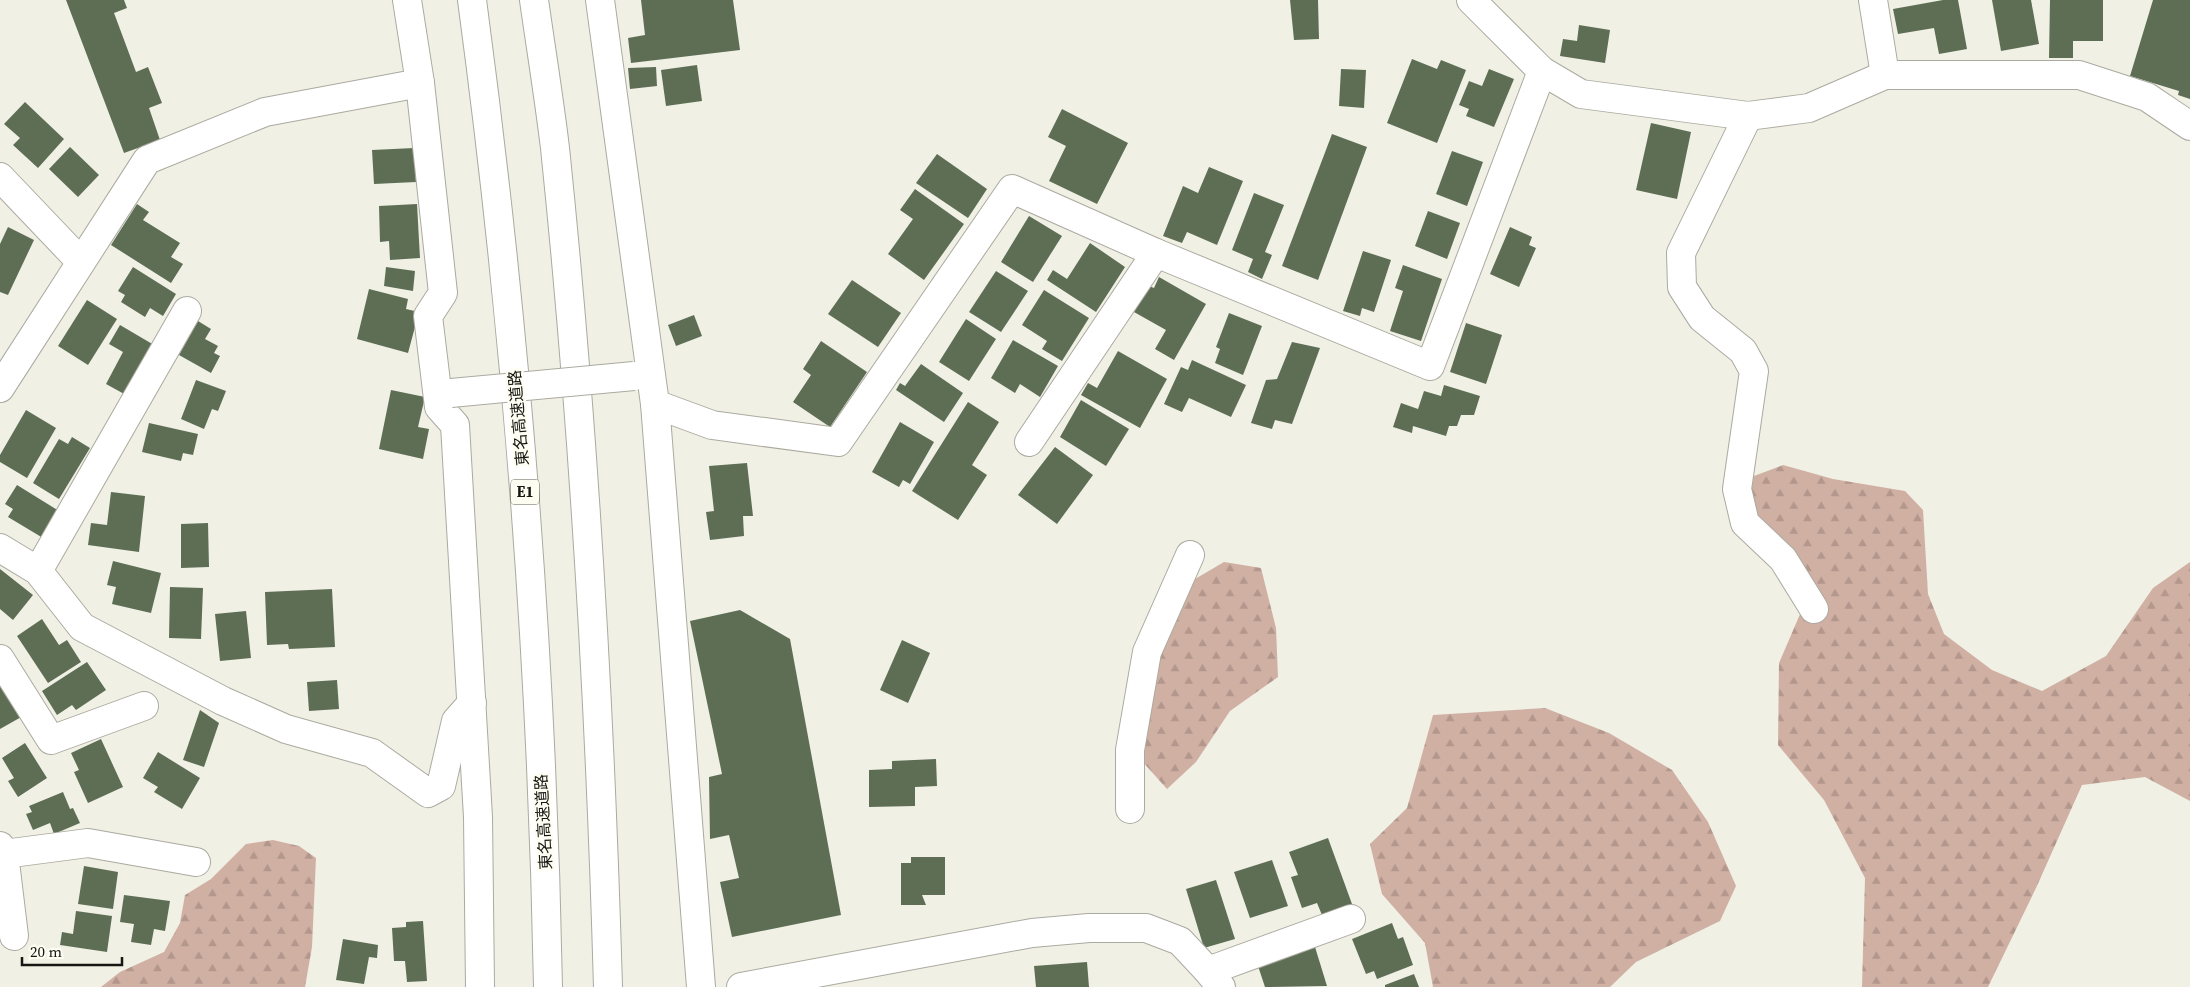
<svg xmlns="http://www.w3.org/2000/svg" width="2190" height="987" viewBox="0 0 2190 987" font-family="'Source Serif 4','Noto Sans JP',serif">
<style>
.forest{fill:url(#forest-firs)}
.building{fill:#5d6e55}
.lines{fill:none;stroke-linecap:round;stroke-linejoin:round}
.minor-casing{stroke:#abaaa0;stroke-width:30}
.highway-casing{stroke:#abaaa0;stroke-width:30}
.minor{stroke:#fff;stroke-width:28}
.highway{stroke:#fff;stroke-width:28}
.minor-bridge-casing{stroke:#abaaa0;stroke-width:30;stroke-linecap:butt}
.minor-bridge{stroke:#fff;stroke-width:28}
.labels{text-anchor:middle;stroke-width:5;stroke-linejoin:round;paint-order:stroke}
.shield{fill:#fefdf2;stroke:#5c5b55;stroke-width:1}
.shield-label{font-size:15px;font-weight:bold;fill:#161612}
.street-label{font-size:16px;fill:#161612;stroke:#fefdf2}
</style>
<defs>
<pattern id="forest-firs" width="22" height="20" patternUnits="userSpaceOnUse" patternTransform="scale(1.25)"><rect width="22" height="20" fill="#d1b0a4"/><path d="M5 1l3.5 6h-7zM16 11l3.5 6h-7z" fill="#b3978c"/></pattern>
</defs>
<rect width="100%" height="100%" fill="#f0f0e5"/>
<g class="forest">
<path d="M1783,465L1833,479L1905,491L1923,510L1928,594L1944,634L1992,670L2042,691L2106,656L2153,588L2190,562V801L2145,777L2082,785L2036,888L1988,987H1862L1865,878L1824,800L1778,745L1779,663L1807,598L1760,552L1738,482Z"/>
<path d="M1224,562L1261,568L1276,628L1278,677L1230,711L1196,762L1167,789L1141,760L1146,660L1178,589Z"/>
<path d="M1545,708L1609,733L1672,770L1708,822L1736,886L1720,921L1636,962L1610,987H1433L1425,943L1382,894L1370,844L1407,808L1433,715Z"/>
<path d="M273,840L299,846L316,858L312,947L305,987H101L120,972L164,952L180,923L185,895L211,879L246,844Z"/>
</g>
<g class="building">
<path d="M66,0H124L127,8L114,13L136,72L148,67L162,103L149,108L160,140L124,153Z"/>
<path d="M641,0H733L740,50L631,63L628,38L645,35Z"/>
<path d="M1290,0H1318L1319,39L1294,40Z"/>
<path d="M1943,0H1958L1967,49L1939,54L1934,28L1898,34L1893,9Z"/>
<path d="M1992,0H2031L2039,44L2001,51Z"/>
<path d="M2050,0H2103V41H2073V58H2049Z"/>
<path d="M2153,0H2190V99L2178,95L2179,91L2130,76Z"/>
<path d="M1579,25L1610,30L1605,63L1560,56L1563,39L1577,41Z"/>
<path d="M1412,59L1437,69L1441,60L1466,70L1437,143L1387,123Z"/>
<path d="M697,65L702,101L666,106L661,70Z"/>
<path d="M656,67L657,86L630,89L628,68Z"/>
<path d="M1341,69L1366,70L1364,108L1339,106Z"/>
<path d="M1489,69L1514,79L1494,127L1466,116L1469,109L1459,105L1469,81L1482,86Z"/>
<path d="M25,102L64,139L38,168L13,145L20,138L4,124Z"/>
<path d="M1062,109L1128,143L1097,204L1049,181L1066,146L1048,137Z"/>
<path d="M1651,123L1691,132L1677,199L1636,190Z"/>
<path d="M1332,134L1367,147L1318,280L1282,266Z"/>
<path d="M70,147L99,175L78,197L49,169Z"/>
<path d="M414,148L416,182L374,184L372,150Z"/>
<path d="M1452,151L1483,162L1467,206L1436,194Z"/>
<path d="M937,154L987,189L968,218L916,183Z"/>
<path d="M1209,167L1243,181L1217,245L1187,232L1182,243L1163,236L1183,186L1198,193Z"/>
<path d="M915,189L964,224L924,280L888,254L913,219L900,210Z"/>
<path d="M1254,193L1284,205L1265,252L1272,255L1262,279L1248,272L1253,259L1232,250Z"/>
<path d="M137,204L149,212L143,220L180,243L171,257L183,264L171,283L111,245Z"/>
<path d="M417,204L420,258L390,260L389,241L380,242L379,206Z"/>
<path d="M1428,211L1460,223L1447,259L1415,246Z"/>
<path d="M1029,216L1062,236L1033,282L1001,262Z"/>
<path d="M8,227L34,240L8,295L0,292V244Z"/>
<path d="M1510,227L1532,237L1529,245L1536,248L1519,287L1490,274Z"/>
<path d="M1090,243L1125,267L1096,312L1047,280L1053,270L1067,279Z"/>
<path d="M1363,251L1391,260L1374,312L1362,308L1360,316L1343,311Z"/>
<path d="M1403,265L1442,279L1421,341L1390,331L1403,291L1395,288Z"/>
<path d="M133,267L176,294L163,316L150,308L145,317L121,302L125,295L118,291Z"/>
<path d="M386,267L415,271L413,291L384,286Z"/>
<path d="M996,271L1028,291L1001,332L969,312Z"/>
<path d="M1159,277L1206,304L1174,360L1155,349L1166,330L1134,312L1149,286L1154,288Z"/>
<path d="M852,280L901,313L878,347L828,314Z"/>
<path d="M369,289L408,299L406,309L419,312L408,353L357,339Z"/>
<path d="M1044,290L1089,318L1062,361L1042,349L1047,341L1022,325Z"/>
<path d="M87,300L117,319L88,365L58,346Z"/>
<path d="M1229,313L1262,326L1243,375L1215,363L1220,349L1216,347Z"/>
<path d="M694,315L702,336L676,346L668,325Z"/>
<path d="M966,319L996,339L969,381L939,362Z"/>
<path d="M198,321L211,329L205,339L218,346L214,353L220,356L211,373L179,355Z"/>
<path d="M1466,323L1502,335L1486,384L1450,372Z"/>
<path d="M120,325L154,345L126,395L106,384L123,352L109,344Z"/>
<path d="M1013,340L1058,366L1040,397L1020,384L1015,393L991,378Z"/>
<path d="M821,341L867,372L830,427L793,402L811,375L803,369Z"/>
<path d="M1292,342L1320,348L1292,424L1275,420L1272,429L1251,423L1266,380L1277,379Z"/>
<path d="M1118,351L1167,379L1140,428L1081,395L1088,383L1097,388Z"/>
<path d="M1192,360L1246,385L1231,417L1189,398L1182,412L1164,404L1181,367L1188,370Z"/>
<path d="M921,364L963,393L944,422L896,390L900,383L905,386Z"/>
<path d="M196,380L226,391L218,411L212,409L204,429L181,419Z"/>
<path d="M1444,385L1480,396L1474,415H1461L1457,426H1449L1446,436L1413,426L1412,433L1393,427L1401,403L1418,409L1424,391L1441,396Z"/>
<path d="M391,390L425,397L418,427L429,429L423,459L379,449Z"/>
<path d="M1081,400L1129,429L1106,466L1060,437Z"/>
<path d="M968,402L999,422L972,465L987,475L958,520L912,491Z"/>
<path d="M26,410L56,428L27,478L0,462V455Z"/>
<path d="M900,422L934,442L910,484L903,480L899,487L872,472Z"/>
<path d="M149,423L198,434L193,455L183,453L181,461L142,452Z"/>
<path d="M72,437L90,448L59,499L33,483L59,439L68,444Z"/>
<path d="M1055,447L1093,475L1057,524L1018,495Z"/>
<path d="M747,463L753,516H743L744,536L710,540L706,512L714,511L709,466Z"/>
<path d="M17,485L59,511L43,538L8,517L13,509L5,504Z"/>
<path d="M111,492L145,496L139,552L88,545L91,523L107,525Z"/>
<path d="M208,523L209,567L181,568V524Z"/>
<path d="M113,561L161,573L151,613L112,604L116,587L107,585Z"/>
<path d="M0,569L33,595L13,620L0,609Z"/>
<path d="M170,587L203,588L201,639L169,638Z"/>
<path d="M332,589L335,647L289,649L288,644L267,645L265,592Z"/>
<path d="M740,610L790,639L841,915L732,937L720,882L739,878L729,835L710,839L709,777L722,774L690,621Z"/>
<path d="M246,611L251,658L220,661L215,614Z"/>
<path d="M42,619L59,645L67,640L81,662L48,683L17,636Z"/>
<path d="M902,640L930,653L908,703L880,690Z"/>
<path d="M87,662L106,690L76,710L72,705L57,715L42,691Z"/>
<path d="M0,677L23,716L0,729Z"/>
<path d="M337,680L339,709L309,711L307,682Z"/>
<path d="M200,710L219,723L204,767L183,760Z"/>
<path d="M101,739L123,787L88,803L74,772L79,770L71,753Z"/>
<path d="M25,743L47,778L18,797L8,781L14,778L2,758Z"/>
<path d="M158,752L200,778L182,809L154,792L158,787L143,778Z"/>
<path d="M936,759L937,786L915,787V806L869,807V770L892,769V761Z"/>
<path d="M63,792L70,809L73,808L80,823L54,834L50,823L33,830L26,814L32,812L29,806Z"/>
<path d="M1328,838L1352,904L1322,915L1317,903L1302,908L1291,877L1298,875L1289,852Z"/>
<path d="M911,857H945V895H922L926,905H901V863H911Z"/>
<path d="M1272,860L1288,906L1250,918L1234,872Z"/>
<path d="M84,866L118,872L113,909L78,904Z"/>
<path d="M1216,880L1235,939L1204,948L1186,889Z"/>
<path d="M124,895L170,901L165,931L154,929L151,945L131,942L134,924L120,922Z"/>
<path d="M76,911L112,916L107,952L60,945L62,932L73,934Z"/>
<path d="M423,921L427,981L407,982L405,961H394L392,928L406,927V922Z"/>
<path d="M1392,923L1398,939L1403,937L1413,965L1377,979L1374,971L1366,974L1352,939Z"/>
<path d="M343,939L378,945L377,958L369,957L364,984L336,980Z"/>
<path d="M1315,947L1327,986L1265,987L1258,966Z"/>
<path d="M1087,962L1089,987H1036L1034,966Z"/>
<path d="M1414,974L1419,987H1385V985Z"/>
</g>
<g class="lines">
<defs>
<g id="minor">
<path d="M407,0L420,83L443,293L428,316L439,407L455,425L478,817L480,987"/>
<path d="M600,0L655,404L701,987"/>
<path d="M1471,0L1542,71L1581,94L1748,116L1809,108L1885,75H2079L2147,97L2190,126"/>
<path d="M1873,0L1885,75"/>
<path d="M1748,116L1681,253L1682,287L1702,318L1743,351L1754,371L1737,489L1745,523L1783,559L1814,609"/>
<path d="M0,177L81,262"/>
<path d="M0,388L147,160L265,112L420,83"/>
<path d="M655,404L712,425L838,442L1012,189L1156,253L1430,366L1542,71"/>
<path d="M1029,442L1156,253"/>
<path d="M0,548L38,571L82,627L223,701L286,729L372,753L428,793L441,786L456,721L472,703"/>
<path d="M38,571L187,311"/>
<path d="M0,659L51,740L144,706"/>
<path d="M1130,809V750L1147,652L1190,555"/>
<path d="M0,846L4,854L14,936"/>
<path d="M4,854L88,843L196,862"/>
<path d="M1208,971L1351,919"/>
<path d="M741,987L1032,933L1089,928H1146L1180,941L1208,971L1221,987"/>
</g>
<g id="highway">
<path d="M472,0C516,327 542,657 548,987"/>
<path d="M534,0C541,49 549,98 555,148C584,427 600,707 608,987"/>
</g>
</defs>
<use href="#minor" class="minor-casing"/>
<use href="#highway" class="highway-casing"/>
<use href="#minor" class="minor"/>
<use href="#highway" class="highway"/>
<defs>
<path id="minor-bridge" d="M451,393L634,376"/>
</defs>
<use href="#minor-bridge" class="minor-bridge-casing"/>
<use href="#minor-bridge" class="minor-bridge"/>
</g>
<g class="labels">
<rect class="shield" x="511" y="479.5" width="28" height="25" rx="4"/>
<g class="shield-label">
<text x="525" y="497">E1</text>
</g>
<g class="street-label">
<text transform="translate(518 418) rotate(-95)" y="6">東名高速道路</text>
<text transform="translate(543 822) rotate(-93)" y="6">東名高速道路</text>
</g>
</g>
<path d="M22 957v8h100v-8" fill="none" stroke="#161612" stroke-width="2.5"/>
<text x="30" y="957" font-size="15" fill="#161612" stroke="#fefdf2" stroke-width="4" paint-order="stroke">20 m</text>
</svg>
